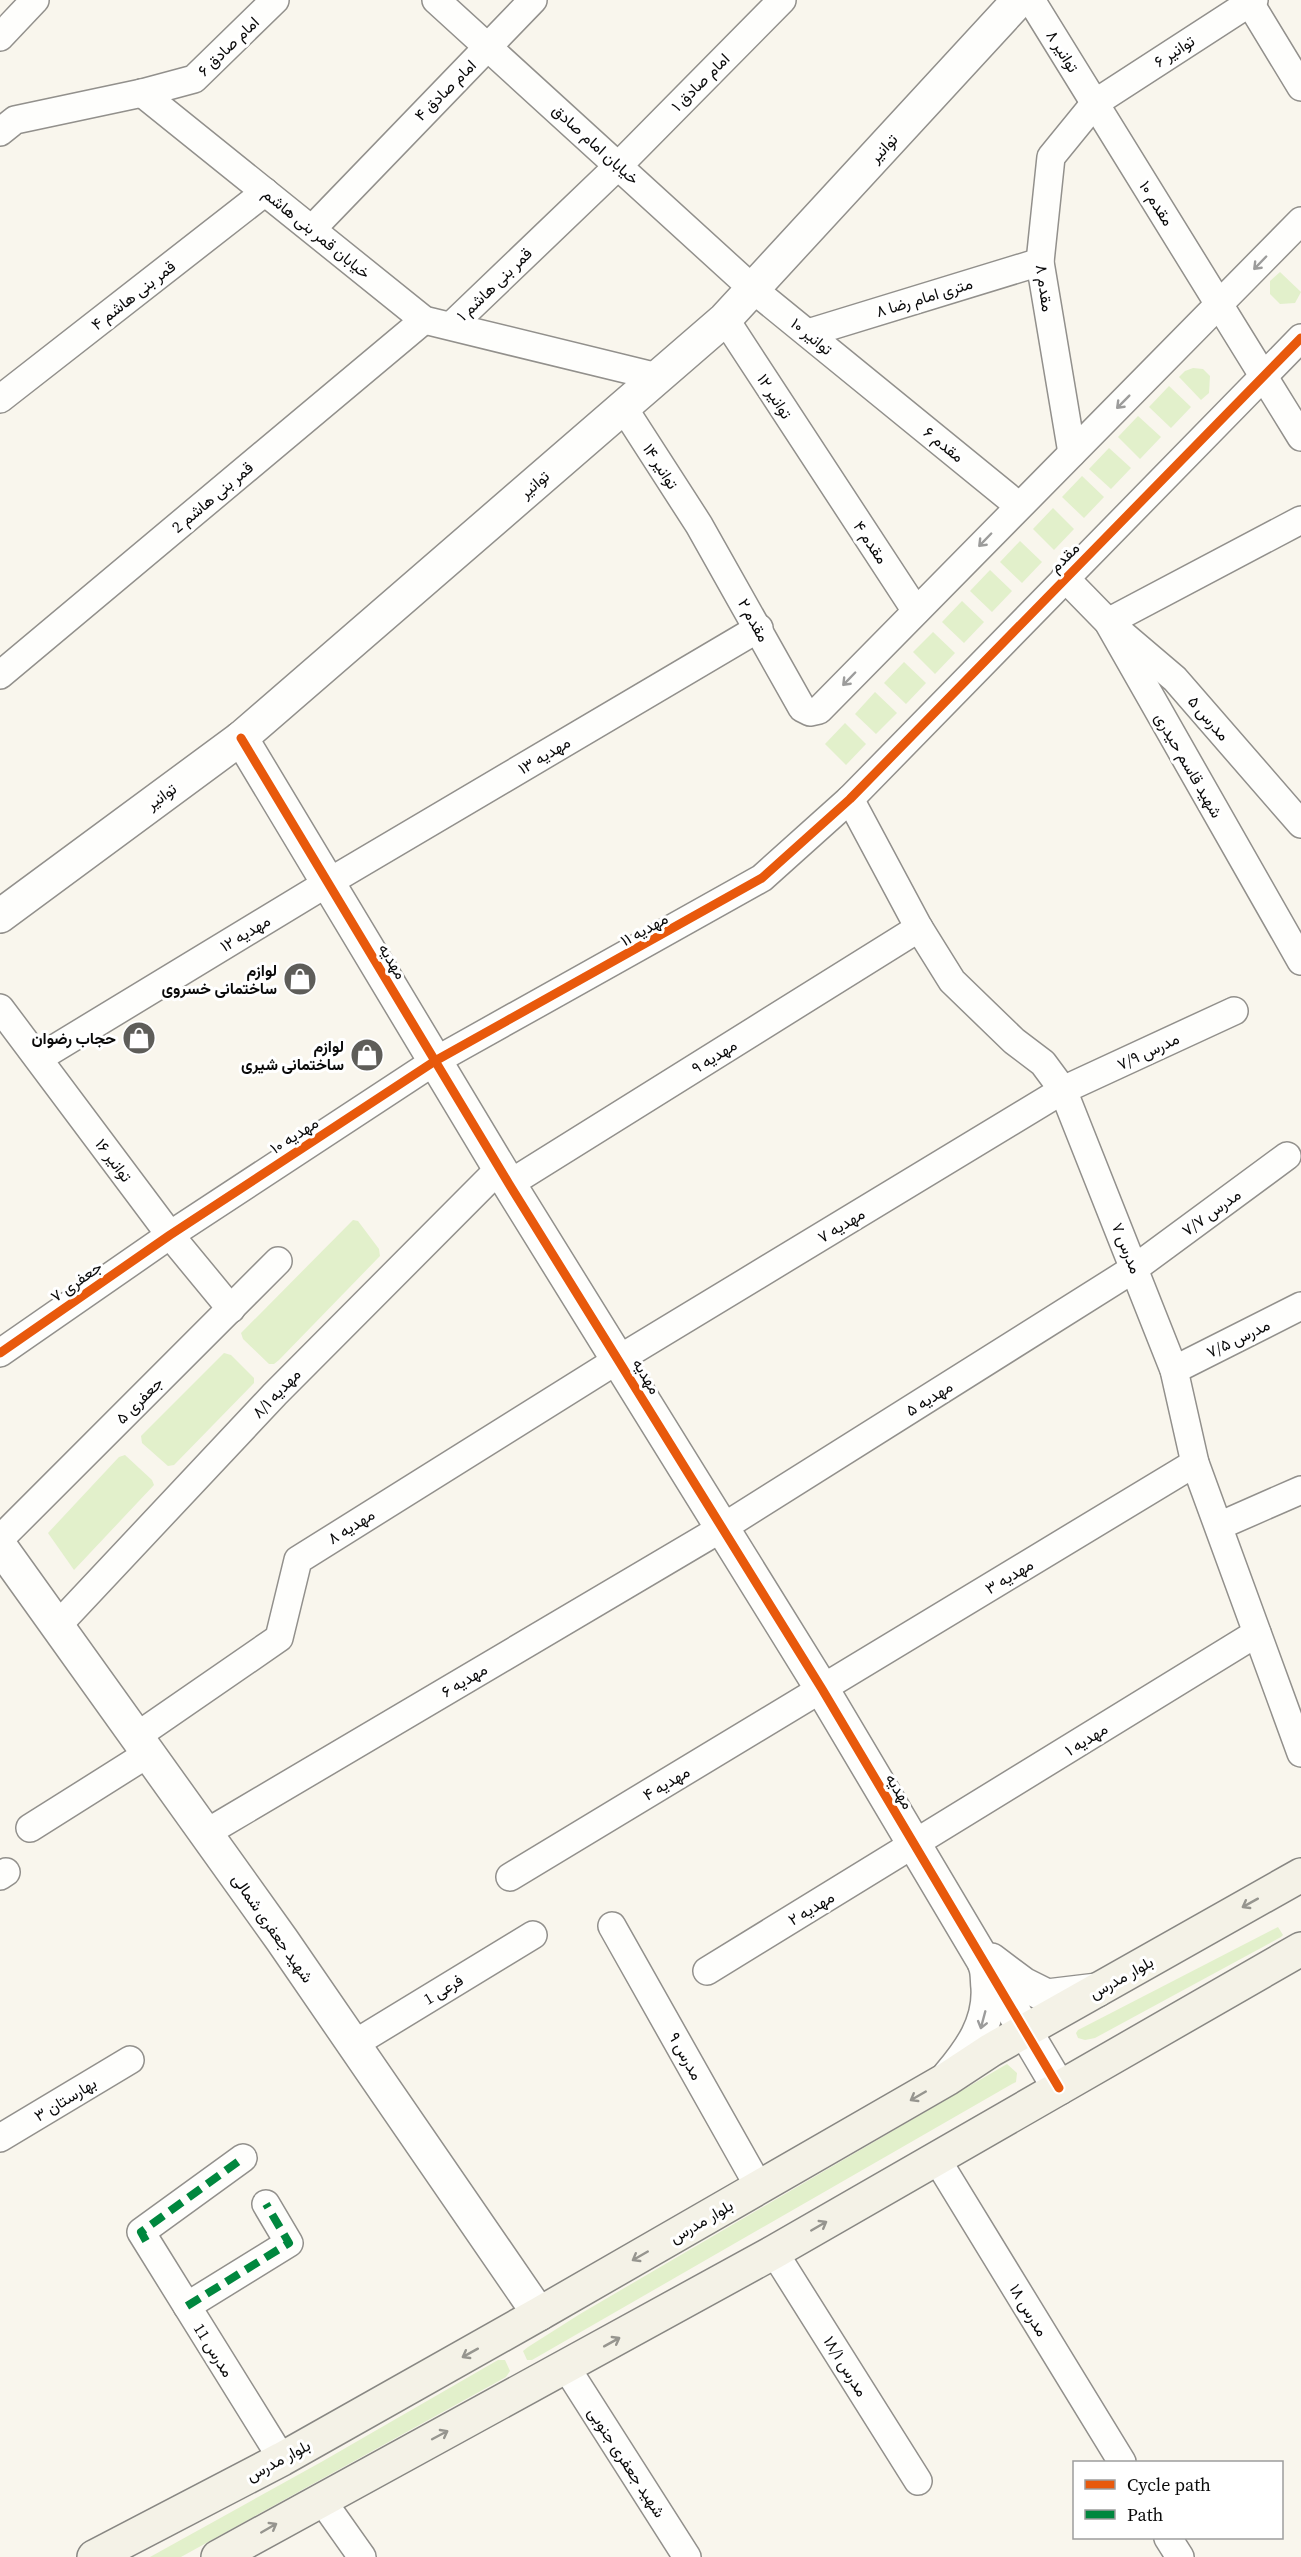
<svg xmlns="http://www.w3.org/2000/svg" width="1301" height="2557" viewBox="0 0 1301 2557" font-family="'Source Serif 4',Vazirmatn,serif">
<style>
.green{fill:#e2f0cb}
.lines{fill:none;stroke-linecap:round;stroke-linejoin:round}
.minor-casing{stroke:#92908c;stroke-width:30}
.tertiary-casing{stroke:#92908c;stroke-width:36}
.secondary-casing{stroke:#888783;stroke-width:36}
.minor{stroke:#fefefc;stroke-width:27}
.tertiary{stroke:#fefefc;stroke-width:33}
.secondary{stroke:#f4f2e7;stroke-width:33}
.quiet{stroke:#00873e;stroke-width:8;stroke-dasharray:15 8;stroke-linecap:butt}
.cycleway-casing{stroke:#fff;stroke-width:13}
.cycleway{stroke:#e8590c;stroke-width:9}
.oneway{stroke:#9c9c9b}
.oneway2{stroke:#96958f}
.labels{text-anchor:middle;stroke-width:6;stroke-linejoin:round;paint-order:stroke}
.street-label{font-size:16px;fill:#0a0a0a;stroke:#fff}
.poi-label{font-size:16px;font-weight:bold;fill:#0a0a0a;stroke:#fff;text-anchor:end}
</style>
<rect width="100%" height="100%" fill="#f9f6ed"/>
<g class="green">
<path d="M1280,272L1301,292L1295,303L1280,304L1270,294V281Z"/>
<path d="M1193,368L1203,369L1210,376L1209,393L1201,400L1179,377L1185,371Z"/>
<path d="M1169,386L1191,407L1171,428L1149,407Z"/>
<path d="M1138,416L1161,437L1140,459L1118,437Z"/>
<path d="M1109,448L1131,468L1111,489L1089,469Z"/>
<path d="M1082,476L1104,497L1084,518L1062,497Z"/>
<path d="M1053,508L1074,529L1054,550L1033,529Z"/>
<path d="M1020,541L1042,562L1022,583L1000,562Z"/>
<path d="M990,570L1012,591L992,612L970,591Z"/>
<path d="M962,601L984,622L964,643L942,622Z"/>
<path d="M933,632L955,653L935,674L913,652Z"/>
<path d="M904,662L926,683L906,704L884,683Z"/>
<path d="M875,692L897,713L876,734L855,714Z"/>
<path d="M845,723L866,744L846,765L825,744Z"/>
<path d="M353,1220L358,1221L379,1249L380,1256L279,1360L274,1364H269L243,1339L241,1333Z"/>
<path d="M224,1353L231,1355L254,1378V1383L174,1465L168,1466L142,1443L141,1436Z"/>
<path d="M125,1455L152,1480L154,1485L74,1570L48,1533L119,1457Z"/>
<path d="M1278,1927L1283,1935L1281,1937L1095,2038L1085,2040L1078,2038L1076,2033L1078,2030Z"/>
<path d="M1007,2064L1017,2073L1016,2082L1012,2084L532,2360H527L523,2351L528,2347L580,2314Z"/>
<path d="M498,2360H505L510,2371L506,2377L181,2557H150L323,2461Z"/>
</g>
<g class="lines">
<defs>
<g id="minor">
<path d="M436,0L754,290L1019,506"/>
<path d="M1031,0L1301,437"/>
<path d="M1250,3L1301,87"/>
<path d="M0,37L35,0"/>
<path d="M142,93L424,320L658,377"/>
<path d="M0,132L15,120L142,93L194,79L275,0"/>
<path d="M312,229L533,0"/>
<path d="M725,319L916,611"/>
<path d="M452,325L619,165L782,0"/>
<path d="M808,333L1040,262"/>
<path d="M0,399L265,192"/>
<path d="M623,407L699,525L802,708L810,712L819,710L1301,221"/>
<path d="M1072,453L1040,262L1051,157L1095,103L1254,0"/>
<path d="M1301,520L1108,622L1175,679L1301,824"/>
<path d="M1065,578L1108,622L1301,961"/>
<path d="M0,675L424,320"/>
<path d="M850,799L919,928L952,981L1014,1041L1043,1063L1063,1090L1174,1370L1195,1463L1301,1753"/>
<path d="M0,1008L170,1235L231,1309"/>
<path d="M39,1058L329,882L759,628"/>
<path d="M509,1184L919,928"/>
<path d="M0,1353L170,1235L435,1061L762,878L850,799L1301,338"/>
<path d="M1174,1370L1301,1306"/>
<path d="M1219,1526L1301,1490"/>
<path d="M0,1539L278,1261"/>
<path d="M58,1625L275,1394L500,1168"/>
<path d="M137,1736L279,1638L298,1560L619,1359L1063,1090L1234,1011"/>
<path d="M30,1828L149,1753"/>
<path d="M206,1833L722,1528L1135,1268L1287,1156"/>
<path d="M0,1876L6,1872"/>
<path d="M510,1877L1195,1463"/>
<path d="M612,1926L759,2187"/>
<path d="M707,1971L1257,1633"/>
<path d="M354,2044L533,1935"/>
<path d="M0,2138L130,2060"/>
<path d="M243,2158L141,2232L282,2459"/>
<path d="M936,2158L1122,2462"/>
<path d="M774,2252L918,2481"/>
<path d="M187,2306L289,2243L266,2204"/>
<path d="M566,2367L687,2557"/>
<path d="M321,2499L362,2557"/>
<path d="M1168,2538L1180,2557"/>
</g>
<g id="tertiary">
<path d="M241,738L509,1184L822,1689L1059,2088"/>
<path d="M0,916L241,738L725,319L1019,0"/>
<path d="M0,1546L282,1940L539,2314"/>
<path d="M991,1960L1023,1984L1047,1996L1097,1990"/>
<path d="M949,2076C971,2050 990,2023 988,1988C987,1980 988,1972 985,1965"/>
</g>
<g id="secondary">
<path d="M94,2557L282,2459L539,2314L947,2079L991,2050L1301,1875"/>
<path d="M218,2557L774,2252L1301,1949"/>
</g>
</defs>
<use href="#minor" class="minor-casing"/>
<use href="#tertiary" class="tertiary-casing"/>
<use href="#secondary" class="secondary-casing"/>
<use href="#minor" class="minor"/>
<use href="#tertiary" class="tertiary"/>
<use href="#secondary" class="secondary"/>
<g class="quiet">
<path d="M146,2241L141,2232L243,2158"/>
<path d="M187,2306L289,2243L266,2204"/>
</g>
<defs>
<g id="cycleway">
<path d="M241,738L509,1184L822,1689L1059,2088"/>
<path d="M0,1353L170,1235L435,1061L762,878L850,799L1301,338"/>
</g>
</defs>
<use href="#cycleway" class="cycleway-casing"/>
<use href="#cycleway" class="cycleway"/>
</g>
<defs><path id="oneway-shaft" d="M-6 0H5M1.5-3L5.5 0L1.5 3" fill="none" stroke-width="1.6" stroke-linecap="round" stroke-linejoin="round" transform="scale(1.5)"/></defs>
<g class="oneway">
<use href="#oneway-shaft" transform="translate(1260 263) rotate(134)"/>
<use href="#oneway-shaft" transform="translate(1123 402) rotate(135)"/>
<use href="#oneway-shaft" transform="translate(985 540) rotate(134)"/>
<use href="#oneway-shaft" transform="translate(849 679) rotate(134)"/>
<use href="#oneway-shaft" transform="translate(983 2020) rotate(105)"/>
</g>
<g class="oneway2">
<use href="#oneway-shaft" transform="translate(1250 1903) rotate(151)"/>
<use href="#oneway-shaft" transform="translate(918 2096) rotate(150)"/>
<use href="#oneway-shaft" transform="translate(819 2226) rotate(-30)"/>
<use href="#oneway-shaft" transform="translate(640 2256) rotate(150)"/>
<use href="#oneway-shaft" transform="translate(612 2342) rotate(-29)"/>
<use href="#oneway-shaft" transform="translate(470 2353) rotate(151)"/>
<use href="#oneway-shaft" transform="translate(440 2435) rotate(-28)"/>
<use href="#oneway-shaft" transform="translate(269 2528) rotate(-30)"/>
</g>
<defs>
<symbol id="shop-disc" viewBox="-11 -11 22 22"><circle r="9.5" fill="#5e5d59" stroke="#fff"/><path d="M-5-2.5h2.3a2.7 3.5 0 0 1 5.4 0H5L5.5 6h-11ZM-1.5-2.5h3a1.5 2.3 0 0 0-3 0Z" fill="#fff"/></symbol>
</defs>
<g fill-rule="evenodd">
<use href="#shop-disc" x="281" y="960" width="38" height="38"/>
<use href="#shop-disc" x="120" y="1019" width="38" height="38"/>
<use href="#shop-disc" x="348" y="1036" width="38" height="38"/>
</g>
<g class="labels">
<g class="street-label">
<text transform="translate(228 46) rotate(-44)" y="6">امام صادق ۶</text>
<text transform="translate(1063 51) rotate(58)" y="6">توانیر ۸</text>
<text transform="translate(1174 51) rotate(-33)" y="6">توانیر ۶</text>
<text transform="translate(700 82) rotate(-45)" y="6">امام صادق ۱</text>
<text transform="translate(445 90) rotate(-45)" y="6">امام صادق ۴</text>
<text transform="translate(596 144) rotate(42)" y="6">خیابان امام صادق</text>
<text transform="translate(883 148) rotate(-47)" y="6">توانیر</text>
<text transform="translate(1157 203) rotate(58)" y="6">مقدم ۱۰</text>
<text transform="translate(317 233) rotate(39)" y="6">خیابان قمر بنی هاشم</text>
<text transform="translate(494 284) rotate(-44)" y="6">قمر بنی هاشم ۱</text>
<text transform="translate(1045 288) rotate(82)" y="6">مقدم ۸</text>
<text transform="translate(133 295) rotate(-38)" y="6">قمر بنی هاشم ۴</text>
<text transform="translate(924 297) rotate(-17)" y="6">۸ متری امام رضا</text>
<text transform="translate(812 336) rotate(39)" y="6">توانیر ۱۰</text>
<text transform="translate(775 396) rotate(57)" y="6">توانیر ۱۲</text>
<text transform="translate(944 444) rotate(39)" y="6">مقدم ۶</text>
<text transform="translate(661 466) rotate(57)" y="6">توانیر ۱۴</text>
<text transform="translate(534 484) rotate(-41)" y="6">توانیر</text>
<text transform="translate(212 497) rotate(-40)" y="6">قمر بنی هاشم 2</text>
<text transform="translate(871 542) rotate(56)" y="6">مقدم ۴</text>
<text transform="translate(1064 557) rotate(-45)" y="6">مقدم</text>
<text transform="translate(754 620) rotate(61)" y="6">مقدم ۲</text>
<text transform="translate(1209 718) rotate(49)" y="6">مدرس ۵</text>
<text transform="translate(544 755) rotate(-31)" y="6">مهدیه ۱۳</text>
<text transform="translate(1189 765) rotate(60)" y="6">شهید قاسم حیدری</text>
<text transform="translate(161 796) rotate(-36)" y="6">توانیر</text>
<text transform="translate(644 929) rotate(-29)" y="6">مهدیه ۱۱</text>
<text transform="translate(245 933) rotate(-31)" y="6">مهدیه ۱۲</text>
<text transform="translate(393 961) rotate(59)" y="6">مهدیه</text>
<text transform="translate(1148 1051) rotate(-25)" y="6">مدرس ۷/۹</text>
<text transform="translate(714 1056) rotate(-32)" y="6">مهدیه ۹</text>
<text transform="translate(294 1135) rotate(-33)" y="6">مهدیه ۱۰</text>
<text transform="translate(114 1160) rotate(53)" y="6">توانیر ۱۶</text>
<text transform="translate(1211 1212) rotate(-36)" y="6">مدرس ۷/۷</text>
<text transform="translate(841 1225) rotate(-31)" y="6">مهدیه ۷</text>
<text transform="translate(1127 1248) rotate(68)" y="6">مدرس ۷</text>
<text transform="translate(76 1281) rotate(-35)" y="6">جعفری ۷</text>
<text transform="translate(1238 1338) rotate(-26)" y="6">مدرس ۷/۵</text>
<text transform="translate(647 1376) rotate(59)" y="6">مهدیه</text>
<text transform="translate(276 1393) rotate(-46)" y="6">مهدیه ۸/۱</text>
<text transform="translate(929 1398) rotate(-32)" y="6">مهدیه ۵</text>
<text transform="translate(139 1400) rotate(-45)" y="6">جعفری ۵</text>
<text transform="translate(351 1526) rotate(-32)" y="6">مهدیه ۸</text>
<text transform="translate(1009 1576) rotate(-31)" y="6">مهدیه ۳</text>
<text transform="translate(464 1680) rotate(-31)" y="6">مهدیه ۶</text>
<text transform="translate(1086 1739) rotate(-32)" y="6">مهدیه ۱</text>
<text transform="translate(666 1783) rotate(-31)" y="6">مهدیه ۴</text>
<text transform="translate(900 1791) rotate(59)" y="6">مهدیه</text>
<text transform="translate(811 1908) rotate(-31)" y="6">مهدیه ۲</text>
<text transform="translate(273 1928) rotate(55)" y="6">شهید جعفری شمالی</text>
<text transform="translate(1121 1977) rotate(-29)" y="6">بلوار مدرس</text>
<text transform="translate(443 1989) rotate(-31)" y="6">فرعی 1</text>
<text transform="translate(686 2056) rotate(61)" y="6">مدرس ۹</text>
<text transform="translate(65 2099) rotate(-31)" y="6">بهارستان ۳</text>
<text transform="translate(701 2221) rotate(-30)" y="6">بلوار مدرس</text>
<text transform="translate(1029 2310) rotate(59)" y="6">مدرس ۱۸</text>
<text transform="translate(214 2350) rotate(58)" y="6">مدرس 11</text>
<text transform="translate(846 2366) rotate(58)" y="6">مدرس ۱۸/۱</text>
<text transform="translate(278 2460) rotate(-28)" y="6">بلوار مدرس</text>
<text transform="translate(627 2462) rotate(57)" y="6">شهید جعفری جنوبی</text>
</g>
<g class="poi-label">
<text x="277" y="976">لوازم<tspan x="277" dy="18">ساختمانی خسروی</tspan></text>
<text x="116" y="1044">حجاب رضوان</text>
<text x="344" y="1052">لوازم<tspan x="344" dy="18">ساختمانی شیری</tspan></text>
</g>
</g>
<rect x="1073" y="2461" width="210" height="78" fill="#ffffff" stroke="#9d9d9d" stroke-width="1.5"/>
<rect x="1085" y="2480" width="30" height="9" fill="#e8590c" stroke="#9d9d9d" stroke-width="1.5"/>
<text x="1127" y="2491" font-size="18" fill="#0a0a0a">Cycle path</text>
<rect x="1085" y="2510" width="30" height="9" fill="#00873e" stroke="#9d9d9d" stroke-width="1.5"/>
<text x="1127" y="2521" font-size="18" fill="#0a0a0a">Path</text>
</svg>
